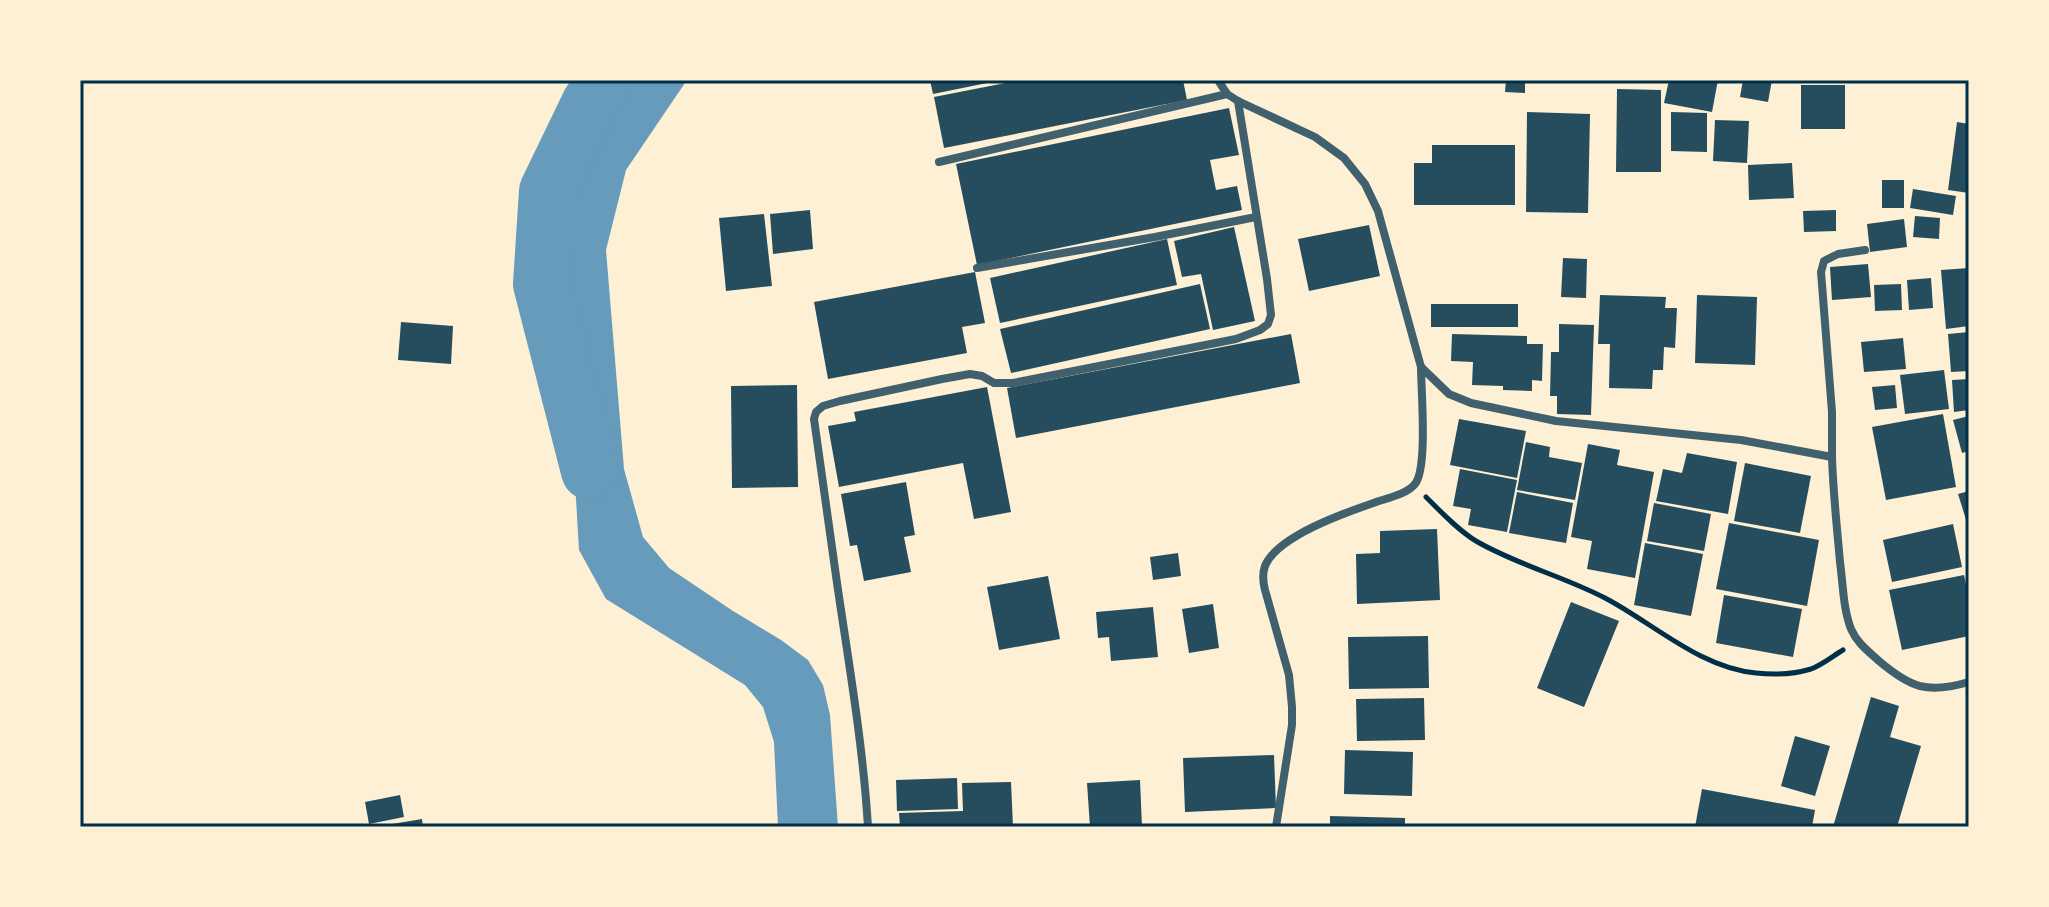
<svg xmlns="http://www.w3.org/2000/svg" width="2049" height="907" viewBox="0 0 2049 907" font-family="Spectral,serif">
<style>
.water{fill:#669bbc}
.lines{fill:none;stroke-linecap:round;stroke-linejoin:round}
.river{stroke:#669bbc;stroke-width:58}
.building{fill:#264d5e}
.path{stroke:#003049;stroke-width:5}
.minor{stroke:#3f606c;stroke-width:8}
.neatline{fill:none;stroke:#003049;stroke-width:3}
</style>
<rect width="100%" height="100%" fill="#fdf0d5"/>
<path class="water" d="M631,80H687L626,170L606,250L624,469L643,537L669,568L733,611L781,640L808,660L823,685L830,715L838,827H778L774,742L763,707L745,685L606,599L579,550L559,209L570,185Z"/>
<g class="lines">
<path class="river" d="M590,471L542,284L548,191L590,104L605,80"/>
</g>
<g class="building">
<path d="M930,80H996L997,81L933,94Z"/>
<path d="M1020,80H1183L1187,100L944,148L934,97Z"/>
<path d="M1506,80H1525V93L1505,92Z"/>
<path d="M1669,80H1718L1712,112L1664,103Z"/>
<path d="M1743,80H1772L1768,102L1740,97Z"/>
<rect x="1801" y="85" width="44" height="44"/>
<path d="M1617,89L1661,90V172H1616Z"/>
<path d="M1229,108L1239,155L1210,160L1216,190L1237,186L1242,210L977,265L956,164Z"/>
<path d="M1527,112L1590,114L1588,213L1526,212Z"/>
<path d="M1671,112L1707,113V152L1671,151Z"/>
<path d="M1715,120L1749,121L1747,163L1713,161Z"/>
<path d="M1957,122L1969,124V193L1948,190Z"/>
<path d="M1432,145H1515V205H1414V163H1432Z"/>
<path d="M1792,163L1794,198L1749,200L1748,165Z"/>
<rect x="1882" y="180" width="22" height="28"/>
<path d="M1913,189L1956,196L1953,215L1910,208Z"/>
<path d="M810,210L813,249L773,254L770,214Z"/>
<path d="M1836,210V231L1804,232L1803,211Z"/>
<path d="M764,214L772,286L726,291L719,218Z"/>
<path d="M1915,216L1940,218L1939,239L1913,237Z"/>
<path d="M1904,219L1907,247L1870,252L1867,224Z"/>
<path d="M1369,225L1380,276L1309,291L1298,239Z"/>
<path d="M1234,227L1255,321L1213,330L1201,274L1182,277L1174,241Z"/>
<path d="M1167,239L1177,285L1000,323L990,278Z"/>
<path d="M1563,258L1587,259L1586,298L1561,297Z"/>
<path d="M1868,264L1871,297L1832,300L1830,267Z"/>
<path d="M1969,268V326L1946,329L1941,270Z"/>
<path d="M975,272L985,323L962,327L967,353L828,379L814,302Z"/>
<path d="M1931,278L1933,308L1909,310L1907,280Z"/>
<path d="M1200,284L1210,329L1011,373L1000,329Z"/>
<path d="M1901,284L1902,310L1875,311L1874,285Z"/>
<path d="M1600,295L1666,297L1665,308H1677L1675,348L1664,347L1663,370H1653L1652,389L1609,388L1610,344H1598Z"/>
<path d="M1697,295L1757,297L1755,365L1695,363Z"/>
<rect x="1431" y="304" width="87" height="23"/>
<path d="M401,322L453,326L451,364L398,360Z"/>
<path d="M1559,324L1594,325L1591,415L1557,414V396H1550L1551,352H1559Z"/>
<path d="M1969,332V371L1951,372L1948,334Z"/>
<path d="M1291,334L1300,383L1016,438L1007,388Z"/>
<path d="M1452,334L1527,336V344H1543L1542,381L1532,380V391L1503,390V386L1472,385L1473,362L1451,361Z"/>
<path d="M1903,338L1906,369L1864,372L1861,342Z"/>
<path d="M1944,370L1949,409L1905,414L1900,375Z"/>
<path d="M1969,379V410L1954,412L1952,380Z"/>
<path d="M797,385L798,487L732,488L731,386Z"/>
<path d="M1895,385L1897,408L1875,410L1872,387Z"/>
<path d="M987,387L1011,512L974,519L963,463L839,487L828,426L856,421L854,412Z"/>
<path d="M1943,414L1956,487L1886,500L1872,427Z"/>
<path d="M1969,416V451L1962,453L1953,420Z"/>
<path d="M1459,419L1526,431L1517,478L1450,465Z"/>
<path d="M1526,442L1550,447L1549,457L1582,463L1575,500L1517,490Z"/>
<path d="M1588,444L1620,450L1617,465L1654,472L1635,578L1587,569L1592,541L1571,537Z"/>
<path d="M1687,453L1737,462L1728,514L1656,501L1663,469L1682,473Z"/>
<path d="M1745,463L1811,476L1800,533L1734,521Z"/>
<path d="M1460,469L1517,480L1507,532L1468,525L1471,509L1453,506Z"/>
<path d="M906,482L915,535L904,537L911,572L864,581L857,545L850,546L841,494Z"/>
<path d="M1969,491V526H1968L1958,494Z"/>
<path d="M1517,492L1573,503L1566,543L1509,533Z"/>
<path d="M1654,503L1711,514L1704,551L1647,541Z"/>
<path d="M1729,523L1819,540L1807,606L1716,589Z"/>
<path d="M1953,524L1962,567L1892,582L1883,540Z"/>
<path d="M1437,529L1440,600L1357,604L1356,554L1380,553V531Z"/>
<path d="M1645,543L1703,554L1691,616L1634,605Z"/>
<path d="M1178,553L1181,576L1153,580L1150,557Z"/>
<path d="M1964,575L1969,598V636L1902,650L1889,590Z"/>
<path d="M1048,576L1060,639L999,650L987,587Z"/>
<path d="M1724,595L1802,609L1793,657L1716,643Z"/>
<path d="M1571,602L1619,621L1584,707L1537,688Z"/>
<path d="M1213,604L1219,648L1189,653L1182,609Z"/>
<path d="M1153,607L1158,657L1111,661L1109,637L1098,638L1096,612Z"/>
<path d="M1428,636L1429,688L1349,689L1348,637Z"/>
<path d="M1871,697L1899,706L1890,737L1921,746L1897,827H1833Z"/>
<path d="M1424,698L1425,740L1357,741L1356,699Z"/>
<path d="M1795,736L1830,746L1815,796L1781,786Z"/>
<path d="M1345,750L1413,752L1412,796L1344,794Z"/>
<path d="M1274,755L1276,808L1185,812L1183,758Z"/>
<path d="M957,778L958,809L897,811L896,780Z"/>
<path d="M1140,780L1142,827H1090L1087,783Z"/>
<path d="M1011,782L1013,827H900L899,813L963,811L962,783Z"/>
<path d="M1702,789L1815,810L1812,827H1695Z"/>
<path d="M400,795L404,817L369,824L365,802Z"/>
<path d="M1330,816L1405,818V827H1330Z"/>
<path d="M422,819L423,827H386V825Z"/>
</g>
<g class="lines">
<path class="path" d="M1426,497C1441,512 1458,530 1476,541C1517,565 1563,576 1605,598C1653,623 1700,668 1756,673C1773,675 1794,674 1811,669C1822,665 1833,656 1843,650"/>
<g class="minor">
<path d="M1218,80L1227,94L1238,101L1315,137L1344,158L1365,184L1378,211L1421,367L1449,394L1471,403L1556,421L1741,440L1832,457C1833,492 1837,527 1840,562C1843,584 1843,608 1851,629C1857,643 1868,651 1879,661C1911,688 1927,694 1969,682"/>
<path d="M939,162L1227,94"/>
<path d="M977,268L1155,237L1256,217"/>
<path d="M1832,457V412L1821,272L1824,261L1838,254L1865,250"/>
<path d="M868,827C863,745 849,665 837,583C829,529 822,474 814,419L816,412L823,406L840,401L942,379L970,374L982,376L994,383H1013L1236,339L1260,330L1268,324L1271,315L1267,279L1238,101"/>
<path d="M1276,827L1292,725V707L1289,675L1265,590C1263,582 1262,574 1265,566C1277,536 1347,512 1376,502C1388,498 1407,494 1415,484C1428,468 1421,390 1421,367"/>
</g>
</g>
<rect width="2049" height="907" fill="none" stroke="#fdf0d5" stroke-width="164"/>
<rect x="82" y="82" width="1885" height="743" class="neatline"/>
</svg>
